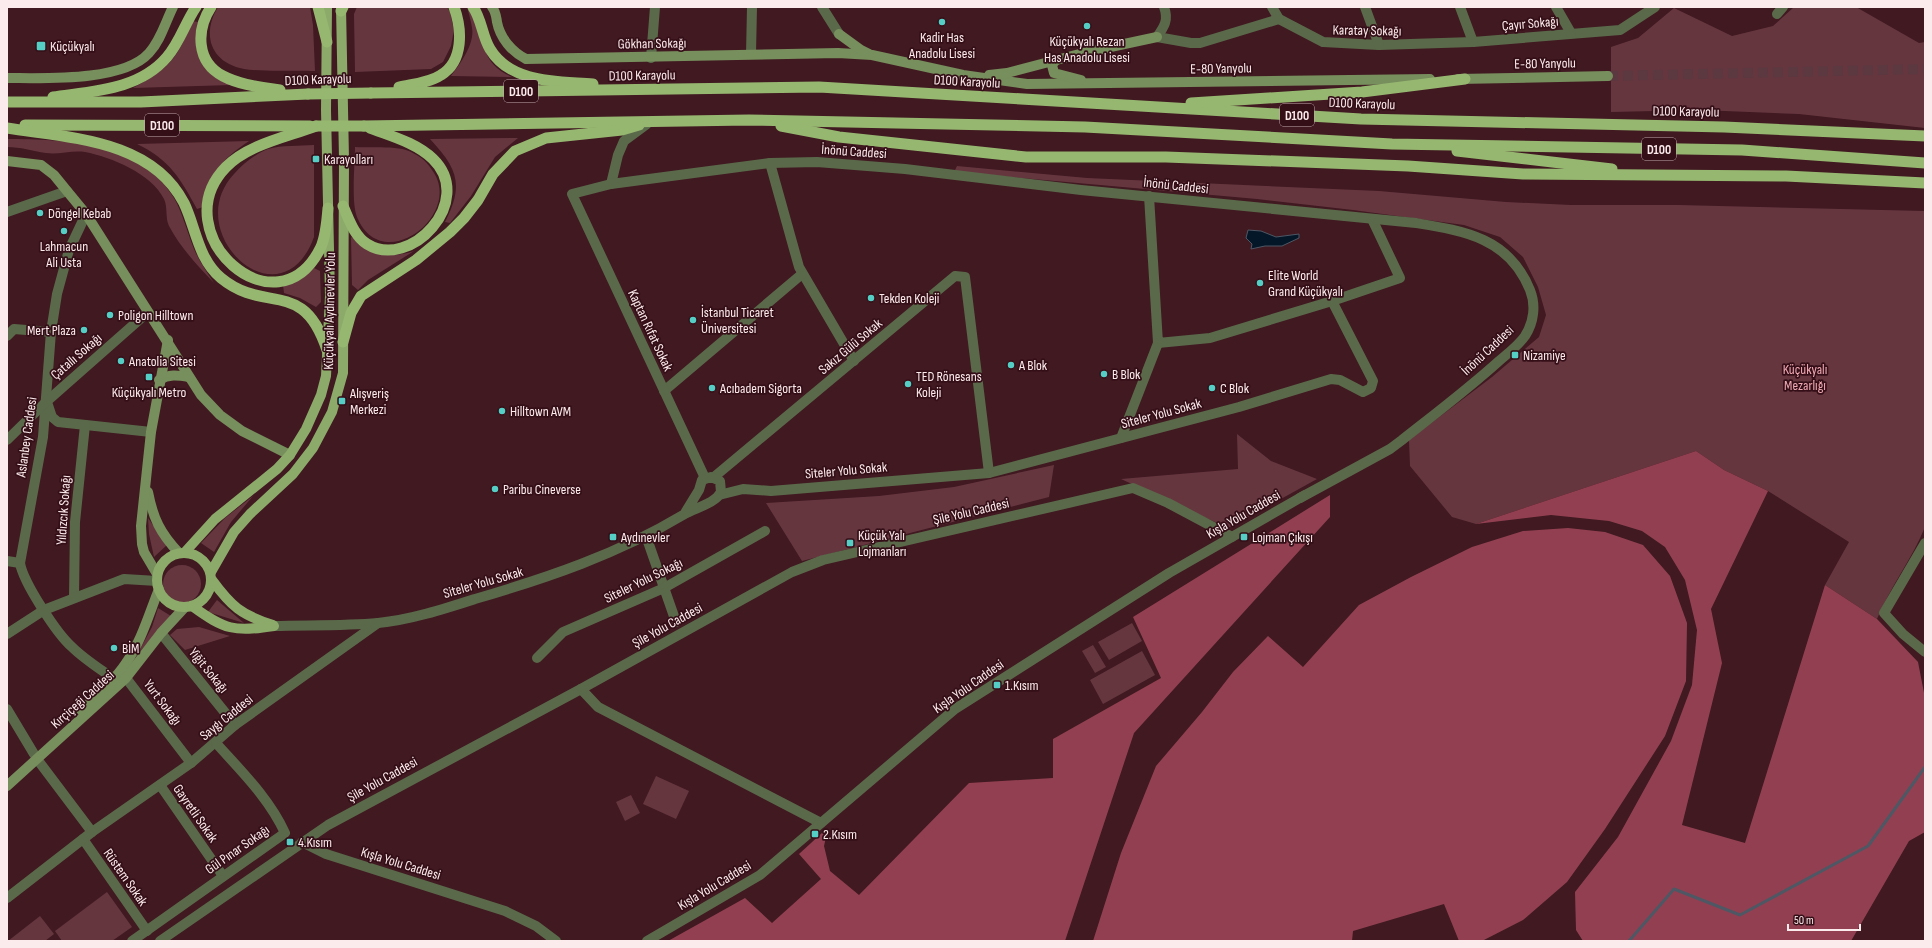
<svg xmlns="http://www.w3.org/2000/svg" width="1932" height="948" viewBox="0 0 1932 948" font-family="'Sofia Sans Condensed',sans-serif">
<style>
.green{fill:#66363f}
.forest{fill:#924051}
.water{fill:#041729;stroke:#4e5764}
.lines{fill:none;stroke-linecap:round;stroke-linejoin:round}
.stream{stroke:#4e5764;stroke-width:3}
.secondary-tunnel{stroke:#5c3840;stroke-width:10;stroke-dasharray:10 5;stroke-linecap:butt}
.minor{stroke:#5a694a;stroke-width:10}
.tertiary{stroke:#5a694a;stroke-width:10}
.secondary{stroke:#778e5d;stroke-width:10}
.primary{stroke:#8caa6a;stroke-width:10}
.trunk{stroke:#96b770;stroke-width:11}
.trunk-bridge{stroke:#96b770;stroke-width:11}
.poi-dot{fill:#55cec5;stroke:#350f18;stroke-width:1.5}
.labels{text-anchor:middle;stroke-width:3.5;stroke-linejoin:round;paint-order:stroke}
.shield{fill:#350f18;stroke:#c0a9ad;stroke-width:1}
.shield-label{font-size:13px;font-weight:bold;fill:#fcebed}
.street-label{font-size:14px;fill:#fcebed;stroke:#350f18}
.poi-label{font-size:14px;fill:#fcebed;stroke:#350f18;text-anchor:start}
.park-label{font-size:14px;fill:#f1aab4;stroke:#350f18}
</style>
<rect width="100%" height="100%" fill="#401921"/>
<g class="green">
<path d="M218,7H310L313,25L315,71C295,70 263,72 244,69C211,63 201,35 218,7Z"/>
<path d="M357,7H447L450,12L454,30L451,46L443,62L431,69L355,72L354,14Z"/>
<path d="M467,7C480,24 480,48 493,64C498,70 505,74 512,77L451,76C460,64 475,44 472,28C471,21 469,14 467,7Z"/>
<path d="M1794,7H1856L1919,43L1925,42V128L1799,114L1700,110L1611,112V47L1638,38L1674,8L1732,36L1773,26Z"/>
<path d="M192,21L198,22L196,38L231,85L133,88C168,69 178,59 192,21Z"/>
<path d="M518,138L495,157L471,196L450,223L445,222C464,185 458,169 430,139Z"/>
<path d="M7,139C64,139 141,143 174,198C183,214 187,232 194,249C199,261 207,272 214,283C197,265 180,247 169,226C165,218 168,207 164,199C152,174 111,157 85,152C72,150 58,155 46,153C32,151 21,147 7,147Z"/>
<path d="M249,141C221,160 209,174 203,207L197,209C180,178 170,160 137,144Z"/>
<path d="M314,145V237C281,327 179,233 234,174C243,164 255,154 268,149C282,145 299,146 314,145Z"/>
<path d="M355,147C369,148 393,146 406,150C417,154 426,160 432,170C465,214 382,278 357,217C351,201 355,165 355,147Z"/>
<path d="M957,166L1087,178L1379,191L1506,202L1571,205H1678L1925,211V527C1912,559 1890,587 1877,619L1825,585L1849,542L1768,491L1724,470L1696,451L1476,524L1452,517L1410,466L1409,440L1492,377L1539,337L1546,315L1538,287L1523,257L1500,237L1464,225L1353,210L1257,199L954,172Z"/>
<path d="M351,237C371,252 389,260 414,251L368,280L358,290L352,285Z"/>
<path d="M314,268L320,271L321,302L316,307L300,298L284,293L283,285L300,280Z"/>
<path d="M1237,434L1271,461L1317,479L1228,528L1121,479L1238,469Z"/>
<path d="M1054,465L1049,497L802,561L766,503L879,496L954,487Z"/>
<path d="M253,496L231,522L214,552L201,543L225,518Z"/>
<path d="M148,518L167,545L154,557L149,534Z"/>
<circle cx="182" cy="584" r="19"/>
<path d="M217,600L244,623L208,612Z"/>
<path d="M158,608L171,616L137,655L152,627Z"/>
<path d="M1132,623L1142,641L1109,660L1098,642Z"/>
<path d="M199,627L230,636L185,650L170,635L177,629Z"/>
<path d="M1093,645L1106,667L1095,673L1082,651Z"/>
<path d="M1142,651L1155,675L1103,704L1090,680Z"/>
<path d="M656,776L689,791L676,819L643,804Z"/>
<path d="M631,795L640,813L625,821L616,802Z"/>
<path d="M107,892L132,927L112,941H62L55,931Z"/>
<path d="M40,916L54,934L45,941H8Z"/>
</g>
<g class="forest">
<path d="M1696,451L1724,470L1768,491L1711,609L1722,663L1682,825L1745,843L1825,585L1877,619L1918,662L1925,698V832L1909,841L1851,941H1583L1576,930L1575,892L1618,837L1671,741L1692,685L1697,630L1685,580L1665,547L1642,531L1609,521L1551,515L1476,524Z"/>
<path d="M1330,495V517L1134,733L1065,941H668L745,898L772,923L821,879L799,854L823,832L826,837L824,846L830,871L859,895L969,783L1053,778V739L1161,678L1133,617Z"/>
<path d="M1568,528L1605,532L1643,545L1670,576L1687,623L1686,681L1665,736L1605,829L1567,882L1523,920L1482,941H1459L1444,904L1353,931L1352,941H1093L1121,853L1156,766L1202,712L1233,672L1268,636L1303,667L1359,605L1411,577L1472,547L1523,531Z"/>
</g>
<path class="water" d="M1248,230L1261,231L1276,237L1299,234V238L1282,246H1265L1251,249L1252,244L1246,238Z"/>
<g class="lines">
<path class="stream" d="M1629,941L1674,889L1740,915L1868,846L1925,767"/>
<path class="secondary-tunnel" d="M1608,76L1925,69"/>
<g class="minor">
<path d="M1272,7L1279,19L1323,42L1379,45L1473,42L1620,30L1655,7"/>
<path d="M1365,7L1379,45"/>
<path d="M1460,7L1473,42"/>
<path d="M1556,7L1571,33"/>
<path d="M1777,14L1783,7"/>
<path d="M1157,37L1191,43H1200L1279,19"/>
<path d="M751,54L752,7"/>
<path d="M651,58L655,7"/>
<path d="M770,163L799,267L854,361"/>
<path d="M1149,196L1158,343L1210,338L1332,301"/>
<path d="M7,212L67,191"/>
<path d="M86,214L69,250L57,294L51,332L43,437L20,563C23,582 57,634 72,647C84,659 100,669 114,679"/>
<path d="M7,336L14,329L51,332"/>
<path d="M664,391L802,274"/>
<path d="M48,405L52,417L58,422L151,432"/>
<path d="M1121,438L1158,343"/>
<path d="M7,440L46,402L148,312"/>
<path d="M714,477L955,276L965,277L989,473"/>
<path d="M719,495L743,489L771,491L989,473L1239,407L1331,379L1340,380L1363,392L1371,388L1373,381L1332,301L1400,278L1372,219"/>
<path d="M646,536L676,622"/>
<path d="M1925,543L1884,613L1903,634L1925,652"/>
<path d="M7,561L20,563"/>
<path d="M74,598L75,522L85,425"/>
<path d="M161,633L235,725"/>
<path d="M7,634L44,610L124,579L157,581"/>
<path d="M537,658L563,632L664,588L765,531"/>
<path d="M126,678L191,763"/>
<path d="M581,689L598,707L821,823"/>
<path d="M7,709L34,754"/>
<path d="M37,759L92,832"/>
<path d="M160,785L223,876"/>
<path d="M83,839L147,931"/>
<path d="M302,842L326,854L505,911L536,926L556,941"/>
<path d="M7,898L92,832L191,763L235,725L378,623"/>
<path d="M132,941L285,833C269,798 241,771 216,743"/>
</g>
<g class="tertiary">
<path d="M822,7L839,34"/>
<path d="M1157,37C1164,27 1169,20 1164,7"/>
<path d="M611,184L618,155L624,141L647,124"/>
<path d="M705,478L572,194L611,184L770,163L817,162L905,169L1081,190L1416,223C1465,231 1509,238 1530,290C1536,305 1534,322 1525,336C1518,346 1507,354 1499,361C1468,389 1435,414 1402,440L1390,449L1300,498"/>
<path d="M274,626C309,625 344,626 378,623C410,620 444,609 475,599C547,578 618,554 683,515C694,508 715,504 721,492L720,481L711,477L702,480L699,490L685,513"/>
<path d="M160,941L328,825L581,689L792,572L823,560L1133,488L1168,503L1232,537"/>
<path d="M647,941L760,875L955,709L1169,573L1305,495"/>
</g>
<g class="secondary">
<path d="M492,7C496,12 496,16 497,22C500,38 512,52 526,59L838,53L872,55L963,75L1027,84L1430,79"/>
<path d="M839,34L861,50L869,54"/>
<path d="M1056,60L1052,65L1054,73L1081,80"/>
<path d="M989,75L1007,73L1087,52L1157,37"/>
<path d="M7,78C44,78 123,82 149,53C161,40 165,23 173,7"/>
<path d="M1458,79L1608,76"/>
<path d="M7,161L41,165L54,175L67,191L86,214L201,395L220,415L242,431L290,455"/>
<path d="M159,380C169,374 177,375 189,377"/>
<path d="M148,492C153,518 160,533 179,553"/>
<path d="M157,574L144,552L142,544L141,526L151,432L168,340"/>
<path d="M81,710C97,695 114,681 126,663C141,642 149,614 159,589"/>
<path d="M7,786L126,678L161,633L185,607"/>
</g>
<g class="primary">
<path d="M185,552L215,519L277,469L290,455L306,429L321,395L326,376L330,296L326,110L327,7"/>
<circle cx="184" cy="580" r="27"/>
<path d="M211,572L234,532L250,514L293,474L313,448L332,412L343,373L344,159L341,7"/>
<path d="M212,580C231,606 241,615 273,625"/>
<path d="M192,606C225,630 234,632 274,626"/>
</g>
<g class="trunk">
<path d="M211,7C196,30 196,62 223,76C240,85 261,87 280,90"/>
<path d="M318,7L327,42"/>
<path d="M473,7C482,20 482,36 490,49C511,84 559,81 593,84"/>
<path d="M341,11L343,7"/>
<path d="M399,87C412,84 429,83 441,75C464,61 462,29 454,7"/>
<path d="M371,93L819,87L1361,119L1724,127L1925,136"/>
<path d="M53,97C93,91 139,90 167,57C180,42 185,23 196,7"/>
<path d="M7,102H141L308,94"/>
<path d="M1191,103L1362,92L1465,79"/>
<path d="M25,125L310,126"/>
<path d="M316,126C287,137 249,144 226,167C162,233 277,337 321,247C326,235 327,221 328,208"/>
<path d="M364,126L749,120L1085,127L1392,144L1742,150L1925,163"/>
<path d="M781,126L839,137L1026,157H1166L1408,166L1523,174L1786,176L1925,183"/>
<path d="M7,128C69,138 151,139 184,203C196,228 198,259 221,278C266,315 303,277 327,350"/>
<path d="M1457,151L1612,169"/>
<path d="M343,206C349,219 354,236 367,244C410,271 476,201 433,159C417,143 391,136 370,128"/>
<path d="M343,342L351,313L361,296L416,260L450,232L464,218L478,200L493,174L515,151L546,138L622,130L639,125"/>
</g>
<g class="trunk-bridge">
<path d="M308,94L371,93"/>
<path d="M316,126H364"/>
</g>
</g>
<g class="poi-dot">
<circle cx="942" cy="22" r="4"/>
<circle cx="1087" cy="26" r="4"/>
<rect x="36" y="41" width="10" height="10" rx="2"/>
<rect x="312" y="155" width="8" height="8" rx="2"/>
<circle cx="40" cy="213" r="4"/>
<circle cx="64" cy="231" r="4"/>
<circle cx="1260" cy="283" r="4"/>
<circle cx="871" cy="298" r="4"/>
<circle cx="110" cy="315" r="4"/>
<circle cx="693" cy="320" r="4"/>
<circle cx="84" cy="330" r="4"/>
<rect x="1511" y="351" width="8" height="8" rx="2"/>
<circle cx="121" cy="361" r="4"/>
<circle cx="1011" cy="365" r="4"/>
<circle cx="1104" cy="374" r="4"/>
<rect x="145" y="373" width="8" height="8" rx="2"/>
<circle cx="908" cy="384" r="4"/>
<circle cx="712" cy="388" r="4"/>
<circle cx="1212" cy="388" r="4"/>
<rect x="338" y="397" width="8" height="8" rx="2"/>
<circle cx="502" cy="411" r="4"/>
<circle cx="495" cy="489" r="4"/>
<rect x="609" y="533" width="8" height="8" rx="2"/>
<rect x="1240" y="533" width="8" height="8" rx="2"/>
<rect x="846" y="539" width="8" height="8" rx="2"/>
<circle cx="114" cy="648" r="4"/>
<rect x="993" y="681" width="8" height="8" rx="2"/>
<rect x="811" y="830" width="8" height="8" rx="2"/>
<rect x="286" y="838" width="8" height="8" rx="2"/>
</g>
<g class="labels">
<g class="shield">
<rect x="504" y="80" width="34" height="22" rx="3"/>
<rect x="1280" y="104" width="34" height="22" rx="3"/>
<rect x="145" y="114" width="34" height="22" rx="3"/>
<rect x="1642" y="138" width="34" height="22" rx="3"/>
</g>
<g class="shield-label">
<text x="521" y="96">D100</text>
<text x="1297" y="120">D100</text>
<text x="162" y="130">D100</text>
<text x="1659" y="154">D100</text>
</g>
<g class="street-label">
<text transform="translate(1530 23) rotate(-5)" y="5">Çayır Sokağı</text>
<text transform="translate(1367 30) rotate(1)" y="5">Karatay Sokağı</text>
<text transform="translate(652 43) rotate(-1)" y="5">Gökhan Sokağı</text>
<text transform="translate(1545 63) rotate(-1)" y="5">E-80 Yanyolu</text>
<text transform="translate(1221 68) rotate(-1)" y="5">E-80 Yanyolu</text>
<text transform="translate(642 75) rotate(-1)" y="5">D100 Karayolu</text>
<text transform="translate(318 79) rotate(-2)" y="5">D100 Karayolu</text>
<text transform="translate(967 81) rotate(3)" y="5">D100 Karayolu</text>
<text transform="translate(1362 103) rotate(2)" y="5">D100 Karayolu</text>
<text transform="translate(1686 111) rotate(1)" y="5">D100 Karayolu</text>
<text transform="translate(854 151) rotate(4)" y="5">İnönü Caddesi</text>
<text transform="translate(1176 185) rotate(6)" y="5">İnönü Caddesi</text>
<text transform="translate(329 311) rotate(-89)" y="5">Küçükyalı Aydınevler Yolu</text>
<text transform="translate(651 330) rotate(65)" y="5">Kaptan Rıfat Sokak</text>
<text transform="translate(850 346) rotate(-40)" y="5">Sakız Gülü Sokak</text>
<text transform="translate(1487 350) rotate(-43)" y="5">İnönü Caddesi</text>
<text transform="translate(76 356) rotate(-41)" y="5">Çatallı Sokağı</text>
<text transform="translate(1161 413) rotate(-15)" y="5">Siteler Yolu Sokak</text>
<text transform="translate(26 437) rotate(-82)" y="5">Aslanbey Caddesi</text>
<text transform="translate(846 470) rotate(-5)" y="5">Siteler Yolu Sokak</text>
<text transform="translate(63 510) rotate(-86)" y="5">Yıldızcık Sokağı</text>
<text transform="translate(971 511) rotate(-13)" y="5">Şile Yolu Caddesi</text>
<text transform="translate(1243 514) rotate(-30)" y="5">Kışla Yolu Caddesi</text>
<text transform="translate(643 580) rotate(-26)" y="5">Siteler Yolu Sokağı</text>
<text transform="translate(483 582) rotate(-16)" y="5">Siteler Yolu Sokak</text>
<text transform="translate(667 625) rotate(-29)" y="5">Şile Yolu Caddesi</text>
<text transform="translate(209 670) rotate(51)" y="5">Yiğit Sokağı</text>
<text transform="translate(968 686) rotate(-35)" y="5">Kışla Yolu Caddesi</text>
<text transform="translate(82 699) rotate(-42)" y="5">Kırçiçeği Caddesi</text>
<text transform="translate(163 702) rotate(53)" y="5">Yurt Sokağı</text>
<text transform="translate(226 717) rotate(-39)" y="5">Saygı Caddesi</text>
<text transform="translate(382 779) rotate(-29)" y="5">Şile Yolu Caddesi</text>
<text transform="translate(196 813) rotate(55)" y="5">Gayretli Sokak</text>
<text transform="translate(237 849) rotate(-35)" y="5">Gül Pınar Sokağı</text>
<text transform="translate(401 863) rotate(17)" y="5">Kışla Yolu Caddesi</text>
<text transform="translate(126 877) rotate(55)" y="5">Rüstem Sokak</text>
<text transform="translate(714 885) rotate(-31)" y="5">Kışla Yolu Caddesi</text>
</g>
<g class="poi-label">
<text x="942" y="42" text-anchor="middle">Kadir Has<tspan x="942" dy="16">Anadolu Lisesi</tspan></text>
<text x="1087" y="46" text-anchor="middle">Küçükyalı Rezan<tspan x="1087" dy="16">Has Anadolu Lisesi</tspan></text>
<text x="50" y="51">Küçükyalı</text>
<text x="324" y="164">Karayolları</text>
<text x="48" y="218">Döngel Kebab</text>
<text x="64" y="251" text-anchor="middle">Lahmacun<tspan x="64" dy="16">Ali Usta</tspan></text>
<text x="1268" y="280">Elite World<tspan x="1268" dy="16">Grand Küçükyalı</tspan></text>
<text x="879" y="303">Tekden Koleji</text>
<text x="701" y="317">İstanbul Ticaret<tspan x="701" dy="16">Üniversitesi</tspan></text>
<text x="118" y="320">Poligon Hilltown</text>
<text x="76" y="335" text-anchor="end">Mert Plaza</text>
<text x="1523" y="360">Nizamiye</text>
<text x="129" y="366">Anatolia Sitesi</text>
<text x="1019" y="370">A Blok</text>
<text x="1112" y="379">B Blok</text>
<text x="916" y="381">TED Rönesans<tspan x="916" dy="16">Koleji</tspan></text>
<text x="720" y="393">Acıbadem Sigorta</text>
<text x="1220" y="393">C Blok</text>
<text x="149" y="397" text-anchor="middle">Küçükyalı Metro</text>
<text x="350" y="398">Alışveriş<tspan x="350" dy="16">Merkezi</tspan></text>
<text x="510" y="416">Hilltown AVM</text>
<text x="503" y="494">Paribu Cineverse</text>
<text x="858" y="540">Küçük Yalı<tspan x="858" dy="16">Lojmanları</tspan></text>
<text x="621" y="542">Aydınevler</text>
<text x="1252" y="542">Lojman Çıkışı</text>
<text x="122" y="653">BİM</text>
<text x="1005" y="690">1.Kısım</text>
<text x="823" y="839">2.Kısım</text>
<text x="298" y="847">4.Kısım</text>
</g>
<g class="park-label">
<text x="1805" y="374">Küçükyalı<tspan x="1805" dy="16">Mezarlığı</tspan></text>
</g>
</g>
<rect width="1932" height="948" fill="none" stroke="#fcebed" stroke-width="16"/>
<path d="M1788 924v6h72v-6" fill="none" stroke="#fcebed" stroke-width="2"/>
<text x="1794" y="924" font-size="12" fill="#fcebed" stroke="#350f18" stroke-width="3" paint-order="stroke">50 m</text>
</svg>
